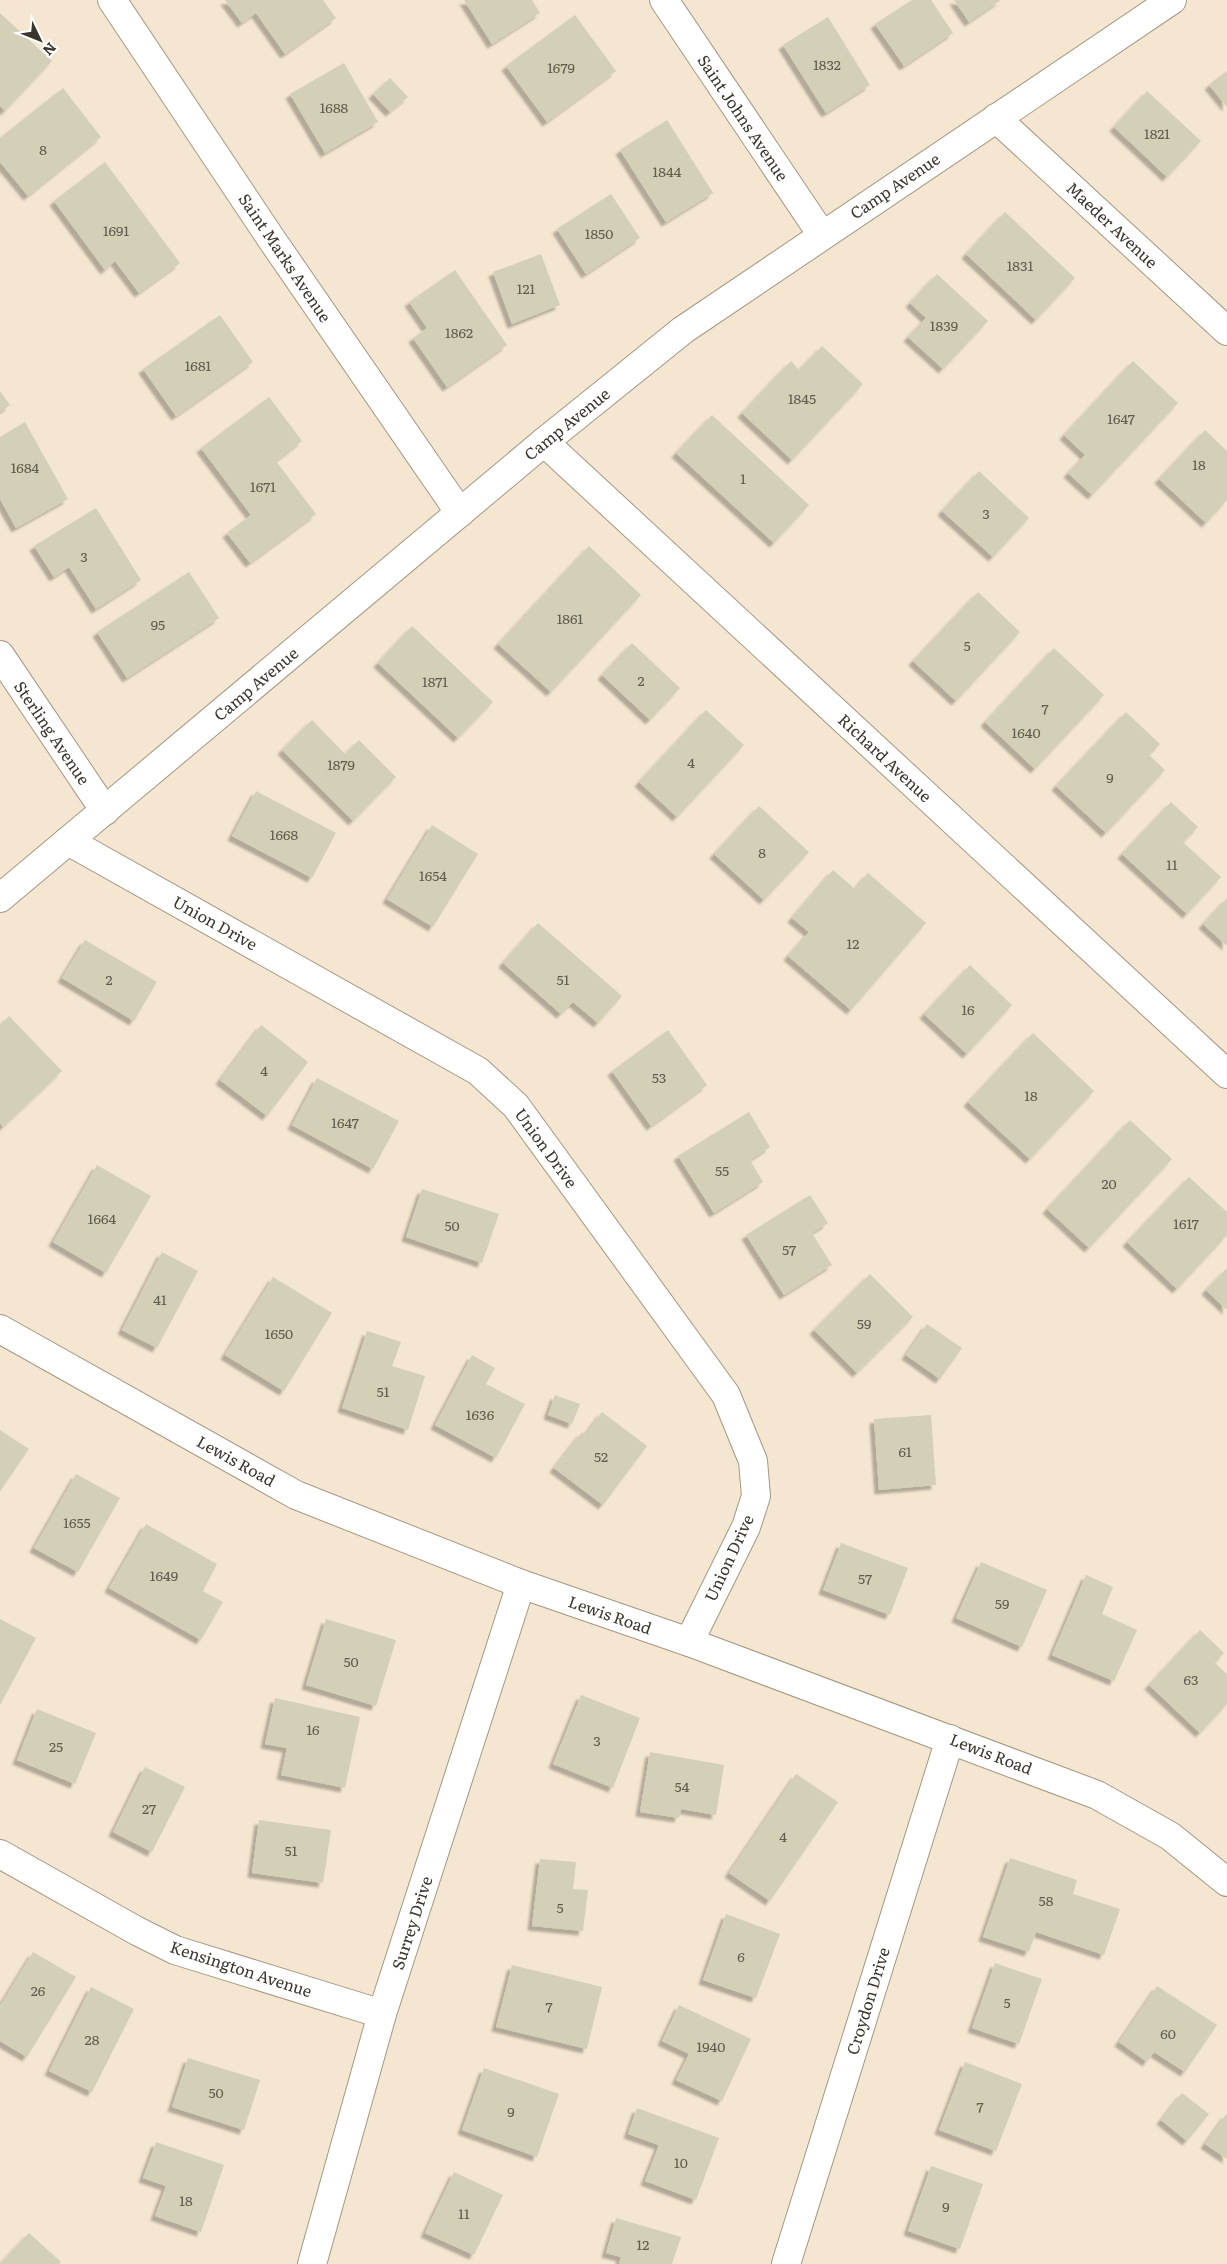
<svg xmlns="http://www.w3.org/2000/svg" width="1227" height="2264" viewBox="0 0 1227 2264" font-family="Literata,serif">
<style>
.building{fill:#d3d0b7;filter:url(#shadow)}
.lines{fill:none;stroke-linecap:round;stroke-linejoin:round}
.minor-casing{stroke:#a49883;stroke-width:30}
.tertiary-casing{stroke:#a49883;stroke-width:30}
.minor{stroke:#fff;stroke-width:28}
.tertiary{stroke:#fff;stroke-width:28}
.labels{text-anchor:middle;stroke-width:5;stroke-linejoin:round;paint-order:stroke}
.number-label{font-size:14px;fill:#615c50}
.street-label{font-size:16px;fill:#3b362d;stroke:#fff}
</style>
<defs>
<filter id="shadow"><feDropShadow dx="-4.5" dy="4.5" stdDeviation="1" flood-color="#0004"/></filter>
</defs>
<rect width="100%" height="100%" fill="#f4e6d0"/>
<g class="building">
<path d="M225,0H323L336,18L285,54L256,13L242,23Z"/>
<path d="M464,0H532L540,13L492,44Z"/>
<path d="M912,0H931L953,33L904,66L875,24Z"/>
<path d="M954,0H1001L969,22Z"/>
<path d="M0,13L52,61L5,111L0,106Z"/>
<path d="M575,15L616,71L547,122L506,66Z"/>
<path d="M828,17L870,85L826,113L783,45Z"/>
<path d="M344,63L378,122L325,153L290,94Z"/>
<path d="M1227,71V107L1209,85Z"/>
<path d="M390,78L408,97L390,112L373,94Z"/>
<path d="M63,88L101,137L28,196L0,162V138Z"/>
<path d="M1147,91L1201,141L1167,177L1114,127Z"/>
<path d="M667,120L713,193L666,222L620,150Z"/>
<path d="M105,162L180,263L139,293L115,261L105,270L54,201Z"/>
<path d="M611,194L640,238L586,274L557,229Z"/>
<path d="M1005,212L1075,278L1036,320L966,254Z"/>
<path d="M541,254L560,305L512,324L493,272Z"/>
<path d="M455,270L507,345L447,387L413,338L427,328L409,302Z"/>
<path d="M937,274L988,321L943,369L908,337L926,318L910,303Z"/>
<path d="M220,315L253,362L176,416L143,369Z"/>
<path d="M822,346L863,384L792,460L742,413L791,361L799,370Z"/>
<path d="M1133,361L1178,403L1092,495L1068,473L1085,455L1064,435Z"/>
<path d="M0,391L10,405L0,412Z"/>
<path d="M269,397L302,441L276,461L316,514L250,563L227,533L251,515L201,448Z"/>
<path d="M712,415L809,505L774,543L676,453Z"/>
<path d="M25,422L68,499L16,528L0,499V437Z"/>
<path d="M1205,430L1227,451V500L1206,523L1159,479Z"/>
<path d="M979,471L1029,518L993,557L942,511Z"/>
<path d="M96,508L141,580L96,609L69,567L54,577L34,546Z"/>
<path d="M589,546L641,595L551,692L498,644Z"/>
<path d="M189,572L219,618L127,678L97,632Z"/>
<path d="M978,592L1020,632L956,701L913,661Z"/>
<path d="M412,626L493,702L458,738L378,663Z"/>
<path d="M632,643L680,688L650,720L602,675Z"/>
<path d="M1054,648L1104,695L1035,769L985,722Z"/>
<path d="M706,710L744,745L677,817L639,782Z"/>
<path d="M1126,712L1160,744L1149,755L1165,770L1106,833L1056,786Z"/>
<path d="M312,720L345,754L359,740L396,777L353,821L282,750Z"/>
<path d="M256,791L336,833L312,878L232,836Z"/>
<path d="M1171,802L1198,827L1183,842L1221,877L1187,914L1122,854Z"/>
<path d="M759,806L809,852L764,900L714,854Z"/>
<path d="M432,825L478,854L433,927L387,899Z"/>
<path d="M833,870L855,889L868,873L926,923L851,1010L788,956L809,932L792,918Z"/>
<path d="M1227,898V946L1203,924Z"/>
<path d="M538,923L622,996L598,1023L573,1002L561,1014L503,963Z"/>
<path d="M85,940L157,982L134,1021L62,978Z"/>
<path d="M970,965L1012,1005L967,1054L924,1014Z"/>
<path d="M9,1016L62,1071L3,1127L0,1123V1025Z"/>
<path d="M261,1025L308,1062L267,1116L220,1080Z"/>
<path d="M668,1030L707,1085L651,1126L612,1071Z"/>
<path d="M1033,1033L1094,1091L1030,1159L968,1102Z"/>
<path d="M317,1078L399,1121L373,1169L292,1125Z"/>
<path d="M749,1112L770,1147L750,1160L763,1182L714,1213L678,1156Z"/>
<path d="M1130,1120L1172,1159L1089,1248L1047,1209Z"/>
<path d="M97,1165L151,1196L106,1273L53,1242Z"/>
<path d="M1189,1177L1227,1212V1235L1177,1289L1127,1242Z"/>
<path d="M422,1189L499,1214L482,1263L406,1237Z"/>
<path d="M810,1195L828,1223L812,1233L832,1265L784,1295L746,1235Z"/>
<path d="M162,1252L198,1271L157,1348L122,1330Z"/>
<path d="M1227,1268V1310L1206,1290Z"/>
<path d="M870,1274L913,1317L857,1373L814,1330Z"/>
<path d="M273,1277L332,1313L284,1391L225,1355Z"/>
<path d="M927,1324L962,1348L940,1379L906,1355Z"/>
<path d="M367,1331L401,1342L392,1366L425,1376L408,1430L342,1408Z"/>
<path d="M472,1355L495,1368L486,1384L525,1404L496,1458L435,1425Z"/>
<path d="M555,1395L580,1404L572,1424L548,1415Z"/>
<path d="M602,1412L647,1446L603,1505L554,1468L582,1432L585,1435Z"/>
<path d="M931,1415L936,1485L879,1490L874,1419Z"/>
<path d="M0,1430L29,1449L0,1491Z"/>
<path d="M76,1474L120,1498L78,1572L34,1548Z"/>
<path d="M146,1524L217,1564L203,1591L223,1602L201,1640L109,1588Z"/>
<path d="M841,1543L908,1568L890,1615L823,1590Z"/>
<path d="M981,1562L1047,1590L1022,1647L956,1618Z"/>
<path d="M1086,1575L1113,1587L1102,1614L1137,1630L1114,1681L1052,1655Z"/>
<path d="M0,1619L36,1638L0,1705Z"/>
<path d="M326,1619L396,1640L376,1706L306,1685Z"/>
<path d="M1200,1630L1224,1653L1215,1663L1227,1674V1704L1200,1733L1149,1685Z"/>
<path d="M581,1695L640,1718L613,1788L553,1764Z"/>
<path d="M275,1698L360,1717L345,1788L281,1775L287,1748L265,1744Z"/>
<path d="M37,1709L96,1733L75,1784L17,1760Z"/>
<path d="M650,1752L724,1765L716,1815L681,1809L679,1818L640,1812Z"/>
<path d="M145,1767L185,1787L152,1852L113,1832Z"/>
<path d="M796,1774L838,1802L770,1901L729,1873Z"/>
<path d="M259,1820L331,1830L323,1883L252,1873Z"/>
<path d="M1010,1858L1077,1880L1073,1894L1120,1909L1104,1955L1036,1932L1029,1952L983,1937Z"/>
<path d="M540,1859L576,1862L573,1889L588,1890L583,1931L532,1926Z"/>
<path d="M726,1914L780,1934L756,1998L703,1980Z"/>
<path d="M33,1952L76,1977L27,2057L0,2041V2006Z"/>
<path d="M995,1963L1042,1979L1019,2044L972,2028Z"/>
<path d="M512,1965L602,1987L587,2049L496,2027Z"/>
<path d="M1157,1986L1217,2025L1185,2072L1154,2052L1147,2062L1119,2042Z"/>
<path d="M91,1987L134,2009L92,2092L49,2071Z"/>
<path d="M679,2005L751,2039L722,2101L676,2080L689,2054L662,2041Z"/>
<path d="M188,2058L260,2080L244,2130L172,2107Z"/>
<path d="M965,2062L1022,2084L996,2151L939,2130Z"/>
<path d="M484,2068L559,2094L537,2157L462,2130Z"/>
<path d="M1182,2093L1209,2114L1187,2141L1161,2120Z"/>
<path d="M637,2108L719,2138L696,2200L645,2181L659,2145L628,2134Z"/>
<path d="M1227,2113V2159L1205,2144Z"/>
<path d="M156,2142L224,2165L201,2232L155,2216L166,2186L143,2178Z"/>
<path d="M931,2166L983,2184L960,2249L908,2231Z"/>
<path d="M454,2172L503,2195L474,2255L425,2233Z"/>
<path d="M616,2218L681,2237L672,2264H619L621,2257L606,2253Z"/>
<path d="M29,2233L61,2262L59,2264H0Z"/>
</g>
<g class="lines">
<defs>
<g id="minor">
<path d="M112,0L270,237L460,513"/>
<path d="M664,0L822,235"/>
<path d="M996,118L1227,331"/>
<path d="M544,442L1227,1074"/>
<path d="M0,655L105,811"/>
<path d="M68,841L478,1071L516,1106L726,1395L753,1461L756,1496L746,1527L689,1642"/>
<path d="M0,1329L296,1495L521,1584L689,1642L1097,1795L1170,1836L1227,1882"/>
<path d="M0,1854L137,1931L175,1950L382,2014"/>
<path d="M312,2264L382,2014L521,1584"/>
<path d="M786,2264L950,1739"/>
</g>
<path id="tertiary" d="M0,898L544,442L683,330L1172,0"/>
</defs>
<use href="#minor" class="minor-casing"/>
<use href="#tertiary" class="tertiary-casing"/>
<use href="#minor" class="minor"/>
<use href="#tertiary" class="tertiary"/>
</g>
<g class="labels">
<g class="number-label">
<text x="827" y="70">1832</text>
<text x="561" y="73">1679</text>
<text x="334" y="113">1688</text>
<text x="1157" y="139">1821</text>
<text x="43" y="155">8</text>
<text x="667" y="177">1844</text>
<text x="116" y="236">1691</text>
<text x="599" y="239">1850</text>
<text x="1020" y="271">1831</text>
<text x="526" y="294">121</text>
<text x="944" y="331">1839</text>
<text x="459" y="338">1862</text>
<text x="198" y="371">1681</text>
<text x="802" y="404">1845</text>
<text x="1121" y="424">1647</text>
<text x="1199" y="470">18</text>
<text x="25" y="473">1684</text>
<text x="743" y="484">1</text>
<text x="263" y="492">1671</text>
<text x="986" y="519">3</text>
<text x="84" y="562">3</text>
<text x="570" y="624">1861</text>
<text x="158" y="630">95</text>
<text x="967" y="651">5</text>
<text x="641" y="686">2</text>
<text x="435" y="687">1871</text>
<text x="1045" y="714">7</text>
<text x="1026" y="738">1640</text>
<text x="691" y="768">4</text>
<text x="341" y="770">1879</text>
<text x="1110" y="783">9</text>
<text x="284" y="840">1668</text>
<text x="762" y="858">8</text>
<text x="1172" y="870">11</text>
<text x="433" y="881">1654</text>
<text x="853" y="949">12</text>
<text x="109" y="985">2</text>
<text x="563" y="985">51</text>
<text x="968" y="1015">16</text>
<text x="264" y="1076">4</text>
<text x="659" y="1083">53</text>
<text x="1031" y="1101">18</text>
<text x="345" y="1128">1647</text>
<text x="722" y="1176">55</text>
<text x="1109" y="1189">20</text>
<text x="102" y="1224">1664</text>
<text x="1186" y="1229">1617</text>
<text x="452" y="1231">50</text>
<text x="789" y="1255">57</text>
<text x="160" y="1305">41</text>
<text x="864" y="1329">59</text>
<text x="279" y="1339">1650</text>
<text x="383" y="1397">51</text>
<text x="480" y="1420">1636</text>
<text x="905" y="1457">61</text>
<text x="601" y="1462">52</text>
<text x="77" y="1528">1655</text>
<text x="164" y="1581">1649</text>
<text x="865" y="1584">57</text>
<text x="1002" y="1609">59</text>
<text x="351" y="1667">50</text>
<text x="1191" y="1685">63</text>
<text x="313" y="1735">16</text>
<text x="597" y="1746">3</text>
<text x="56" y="1752">25</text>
<text x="682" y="1792">54</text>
<text x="149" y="1814">27</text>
<text x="783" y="1842">4</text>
<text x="291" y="1856">51</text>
<text x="1046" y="1906">58</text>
<text x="560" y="1913">5</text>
<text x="741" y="1962">6</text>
<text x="38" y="1996">26</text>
<text x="1007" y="2008">5</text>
<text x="549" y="2012">7</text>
<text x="1168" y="2039">60</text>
<text x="92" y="2045">28</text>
<text x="711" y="2052">1940</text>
<text x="216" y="2098">50</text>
<text x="980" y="2112">7</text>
<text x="511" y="2117">9</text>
<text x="681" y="2168">10</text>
<text x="186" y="2206">18</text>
<text x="946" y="2212">9</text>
<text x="464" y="2219">11</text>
<text x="643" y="2250">12</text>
</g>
<g class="street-label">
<text transform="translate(743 118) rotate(56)" y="6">Saint Johns Avenue</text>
<text transform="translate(895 186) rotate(-34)" y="6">Camp Avenue</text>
<text transform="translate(1112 225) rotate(43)" y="6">Maeder Avenue</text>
<text transform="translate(285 258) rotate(56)" y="6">Saint Marks Avenue</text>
<text transform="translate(567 424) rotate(-39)" y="6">Camp Avenue</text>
<text transform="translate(256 684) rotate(-40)" y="6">Camp Avenue</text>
<text transform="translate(52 733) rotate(56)" y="6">Sterling Avenue</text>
<text transform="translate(885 758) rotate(43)" y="6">Richard Avenue</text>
<text transform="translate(215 923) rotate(29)" y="6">Union Drive</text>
<text transform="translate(546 1148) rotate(54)" y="6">Union Drive</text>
<text transform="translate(236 1461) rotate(29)" y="6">Lewis Road</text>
<text transform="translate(729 1558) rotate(-65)" y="6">Union Drive</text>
<text transform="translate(610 1615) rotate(19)" y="6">Lewis Road</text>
<text transform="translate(991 1754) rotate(21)" y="6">Lewis Road</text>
<text transform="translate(412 1923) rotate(-72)" y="6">Surrey Drive</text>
<text transform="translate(241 1969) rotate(18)" y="6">Kensington Avenue</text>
<text transform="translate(868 2001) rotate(-73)" y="6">Croydon Drive</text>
</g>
</g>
<g transform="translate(40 40) rotate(133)" stroke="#ffffff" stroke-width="4" paint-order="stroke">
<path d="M0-4L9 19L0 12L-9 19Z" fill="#3b362d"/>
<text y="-8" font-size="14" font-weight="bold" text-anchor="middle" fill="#3b362d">N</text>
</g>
</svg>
